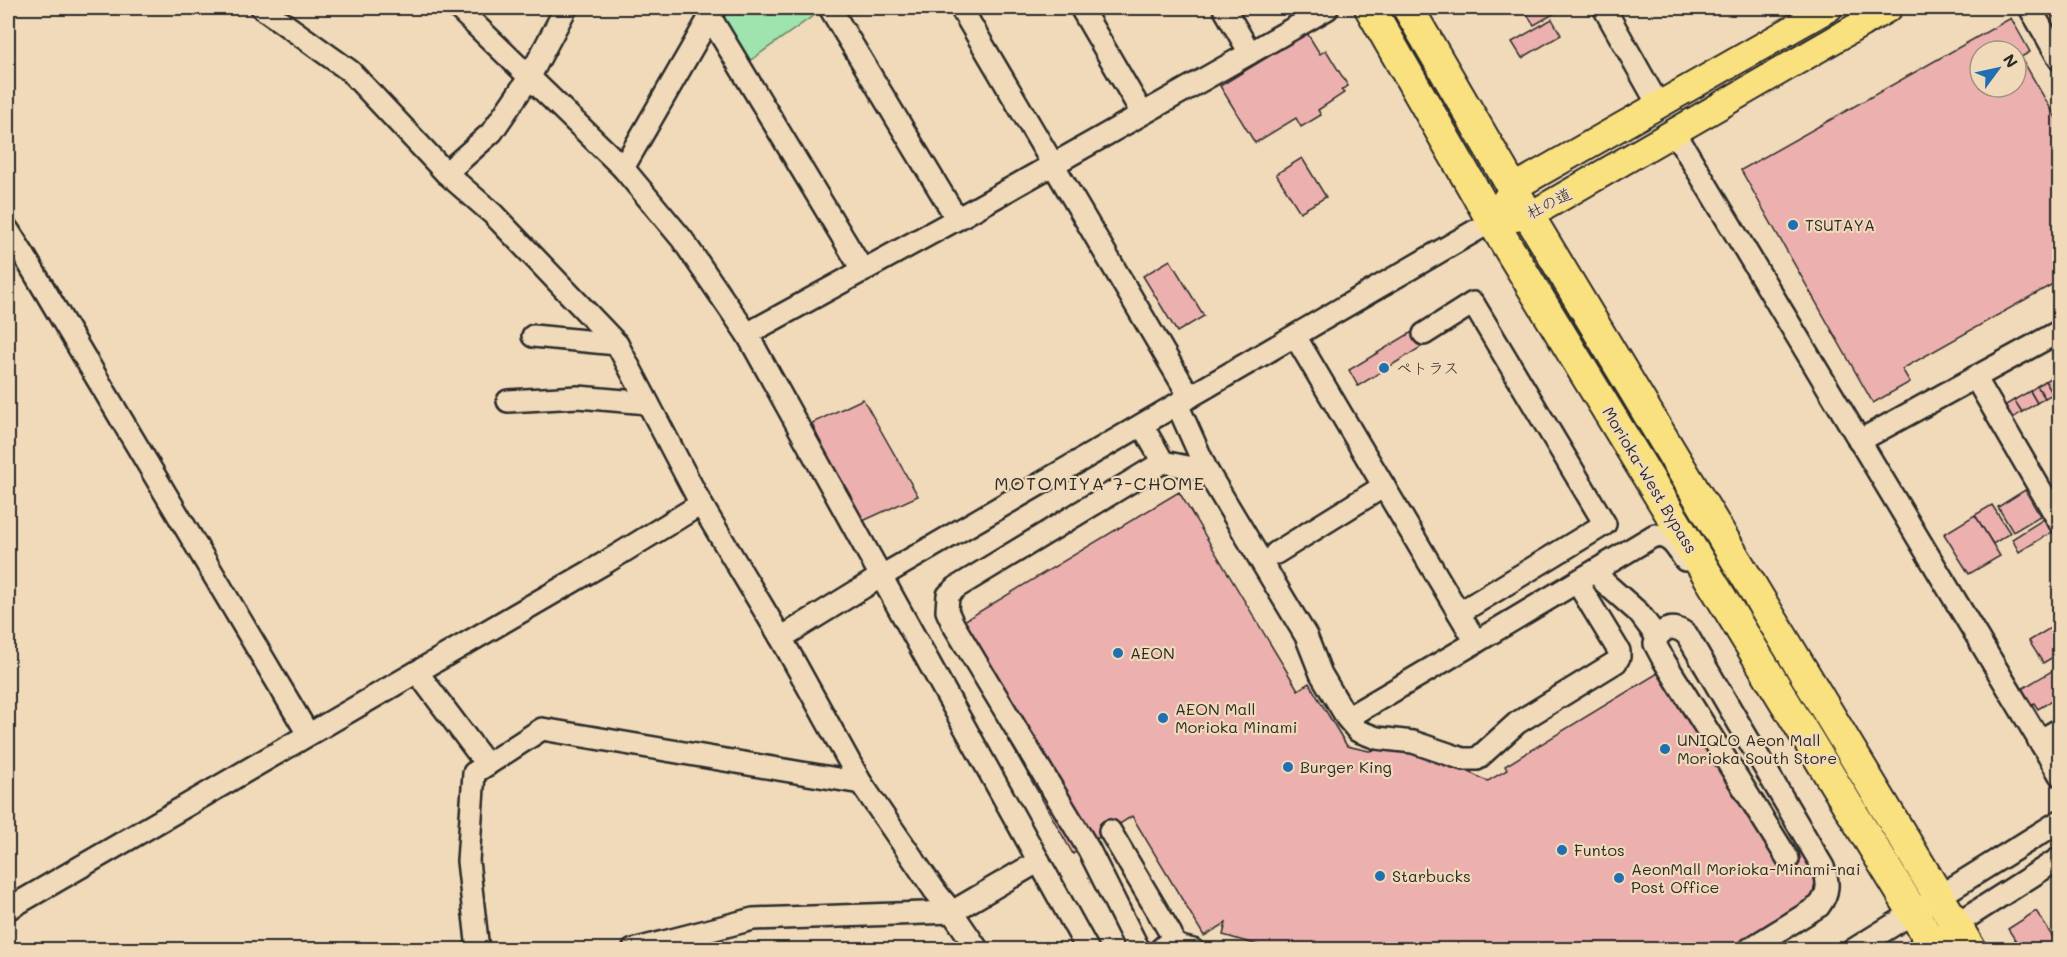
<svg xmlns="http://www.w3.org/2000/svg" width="2067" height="957" viewBox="0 0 2067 957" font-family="Mali,'Klee One',sans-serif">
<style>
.green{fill:#9fe3ae;stroke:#65876c;stroke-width:1.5}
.building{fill:#ecb1ae;stroke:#2b2b2b;stroke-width:1.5;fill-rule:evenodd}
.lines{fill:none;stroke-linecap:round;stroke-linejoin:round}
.minor-casing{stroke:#2b2b2b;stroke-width:26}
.major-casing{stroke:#2b2b2b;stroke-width:30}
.highway-casing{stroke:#2b2b2b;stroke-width:34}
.minor{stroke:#f0dab9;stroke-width:21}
.major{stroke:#fae180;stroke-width:26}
.highway{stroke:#fae180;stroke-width:30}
.poi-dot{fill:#1f6fb2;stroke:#f0dab9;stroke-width:2}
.labels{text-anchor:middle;stroke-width:4.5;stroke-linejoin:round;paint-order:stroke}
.street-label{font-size:16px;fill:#2b2b2b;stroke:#f0dab9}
.poi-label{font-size:16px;fill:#2b2b2b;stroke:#f0dab9;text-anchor:start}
.neighbourhood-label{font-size:18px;letter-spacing:1.5px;fill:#2b2b2b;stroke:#f0dab9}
</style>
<rect width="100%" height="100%" fill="#f0dab9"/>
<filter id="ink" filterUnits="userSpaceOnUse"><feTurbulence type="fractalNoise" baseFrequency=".0167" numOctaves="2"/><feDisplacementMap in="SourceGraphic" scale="12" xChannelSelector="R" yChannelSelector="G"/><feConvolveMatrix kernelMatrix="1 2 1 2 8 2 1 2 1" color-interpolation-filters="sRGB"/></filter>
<g filter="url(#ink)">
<path class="green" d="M728,8H818L820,11L748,62L722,23Z"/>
<g class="building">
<path d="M1523,8H1564L1534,25Z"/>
<path d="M2048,8H2060V26Z"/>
<path d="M2011,18L2030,52L2021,57L2060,125V280L1902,369L1910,382L1873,403L1741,170ZM1980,51H2016V87H1980Z"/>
<path d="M1552,19L1561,35L1522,58L1512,42Z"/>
<path d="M1307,33L1320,54L1326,50L1348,86L1341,90L1344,93L1318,110L1321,115L1301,127L1296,118L1255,143L1220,86Z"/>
<path d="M1302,158L1326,197L1300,212L1276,174Z"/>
<path d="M1170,260L1204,316L1177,332L1143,276Z"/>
<path d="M1417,329L1426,344L1358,386L1349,370Z"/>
<path d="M2058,373L2060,389L2053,394L2045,381Z"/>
<path d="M2045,381L2053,394L2045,398L2037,386Z"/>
<path d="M2037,386L2045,398L2037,403L2030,391Z"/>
<path d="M2030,391L2037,403L2022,412L2014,400Z"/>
<path d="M863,399L918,496L854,525L812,423Z"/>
<path d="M2014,400L2022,412L2008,421L2001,408Z"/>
<path d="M2025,490L2040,516L2013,532L1998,507Z"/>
<path d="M1179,492L1298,690L1309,683L1347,746L1369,751L1396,747L1459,766L1480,778L1488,781L1507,770L1505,766L1658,673L1668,689L1674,685L1782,863L1801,851L1816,875L1812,901L1728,950H1275L1223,935L1226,923L1204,936L1132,816L1073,854L947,631Z"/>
<path d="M1992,505L2010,533L1993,544L1975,515Z"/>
<path d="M1975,515L2000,556L1969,574L1944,534Z"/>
<path d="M2044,519L2052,532L2019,552L2012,539Z"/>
<path d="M2060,622V653L2043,663L2029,641Z"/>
<path d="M2060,666V696L2038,709L2034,703L2029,706L2020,690Z"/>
<path d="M2036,911L2056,942L2044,950H2022L2008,929Z"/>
</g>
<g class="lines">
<defs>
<g id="minor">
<path d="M262,8L350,71L446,173L493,214L617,344L701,504L781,638L861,783L935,891L952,912L978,950"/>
<path d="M458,8L623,168L682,239L747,334L1088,950"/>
<path d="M830,8L957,219"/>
<path d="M961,8L1190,397"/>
<path d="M1081,8L1142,113"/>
<path d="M1604,8L1659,106"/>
<path d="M2030,8L2060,60"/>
<path d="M710,17L863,271"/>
<path d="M1250,53L1327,9"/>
<path d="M1674,131L2060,775"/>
<path d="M623,168L715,8"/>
<path d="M446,173L492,132L529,78L566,8"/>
<path d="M8,230L25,257L308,734"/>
<path d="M747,334L957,219L1250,53L1224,8"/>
<path d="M1424,334L1473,303L1605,524L1459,613"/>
<path d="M533,336L617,344"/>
<path d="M1295,336L1476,642L1655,535C1672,537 1676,547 1685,560"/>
<path d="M1975,377L2060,523"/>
<path d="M508,401L578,397L648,403"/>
<path d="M1177,404L1207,471L1306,636L1321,674L1347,718L1476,642"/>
<path d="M1142,425L1163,462L1207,471"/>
<path d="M1859,441L2060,331"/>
<path d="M1276,553L1384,486"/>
<path d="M1596,571L1605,583L1639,613L1657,637"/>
<path d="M781,638L880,577L1492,221"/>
<path d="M417,672L487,765"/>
<path d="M1347,718L1358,731L1377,738L1413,742L1463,759H1477L1517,723L1616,662L1619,657V651L1577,582"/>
<path d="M2039,741L2060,729"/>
<path d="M1110,831L1171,934L1170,941L1160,950"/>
<path d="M8,909L603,564L701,504"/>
<path d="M1170,941L1181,947L1193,950"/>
<path d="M478,950L468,861L474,773L542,729L861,783"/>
<path d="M633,950L753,919L952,912L1039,861"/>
<path d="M1139,950L1089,850L953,624L947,611L948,595L957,587L1163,462"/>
<path d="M1748,950L1819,906C1829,893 1829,882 1823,867L1687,635C1675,623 1659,628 1655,644L1663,659L1788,859"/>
<path d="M1853,950L2060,821"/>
<path d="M1916,950L2060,858"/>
</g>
<g id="major">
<path d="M1503,204L1513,188L1829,8"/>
<path d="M1492,221L1529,216L1889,8"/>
</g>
<g id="highway">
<path d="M1370,8L1492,221L1936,950"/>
<path d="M1408,8L1529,216L1971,950"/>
</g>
</defs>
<use href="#minor" class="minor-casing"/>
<use href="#major" class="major-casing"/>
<use href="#highway" class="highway-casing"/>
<use href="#minor" class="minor"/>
<use href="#major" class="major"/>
<use href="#highway" class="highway"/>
</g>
</g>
<g class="poi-dot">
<circle cx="1793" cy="225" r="6"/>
<circle cx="1384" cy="368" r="6"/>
<circle cx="1118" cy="653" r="6"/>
<circle cx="1163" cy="718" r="6"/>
<circle cx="1665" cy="749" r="6"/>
<circle cx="1288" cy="767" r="6"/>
<circle cx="1562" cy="850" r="6"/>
<circle cx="1380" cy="876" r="6"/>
<circle cx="1619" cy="878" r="6"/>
</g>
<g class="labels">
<g class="street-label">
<text transform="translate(1549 203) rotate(-27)" y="6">杜の道</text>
<text transform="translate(1650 480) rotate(59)" y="6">Morioka-West Bypass</text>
</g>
<g class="poi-label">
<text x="1805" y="231">TSUTAYA</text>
<text x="1396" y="374">ペトラス</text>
<text x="1130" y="659">AEON</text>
<text x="1175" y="715">AEON Mall<tspan x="1175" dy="18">Morioka Minami</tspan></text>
<text x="1677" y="746">UNIQLO Aeon Mall<tspan x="1677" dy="18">Morioka South Store</tspan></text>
<text x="1300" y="773">Burger King</text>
<text x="1574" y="856">Funtos</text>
<text x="1631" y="875">AeonMall Morioka-Minami-nai<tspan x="1631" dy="18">Post Office</tspan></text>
<text x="1392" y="882">Starbucks</text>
</g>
<g class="neighbourhood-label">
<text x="1100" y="490">MOTOMIYA 7-CHOME</text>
</g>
</g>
<rect width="2067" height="957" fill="none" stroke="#f0dab9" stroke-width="30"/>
<rect x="15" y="15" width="2037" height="927" fill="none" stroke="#2b2b2b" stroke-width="2" filter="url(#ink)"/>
<g transform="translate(1998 69) rotate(57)"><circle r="28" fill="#f0dab9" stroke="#a19480" stroke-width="1.5"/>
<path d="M0-4.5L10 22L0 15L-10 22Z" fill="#1f6fb2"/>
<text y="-9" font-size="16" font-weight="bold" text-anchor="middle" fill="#2b2b2b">N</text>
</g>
</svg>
